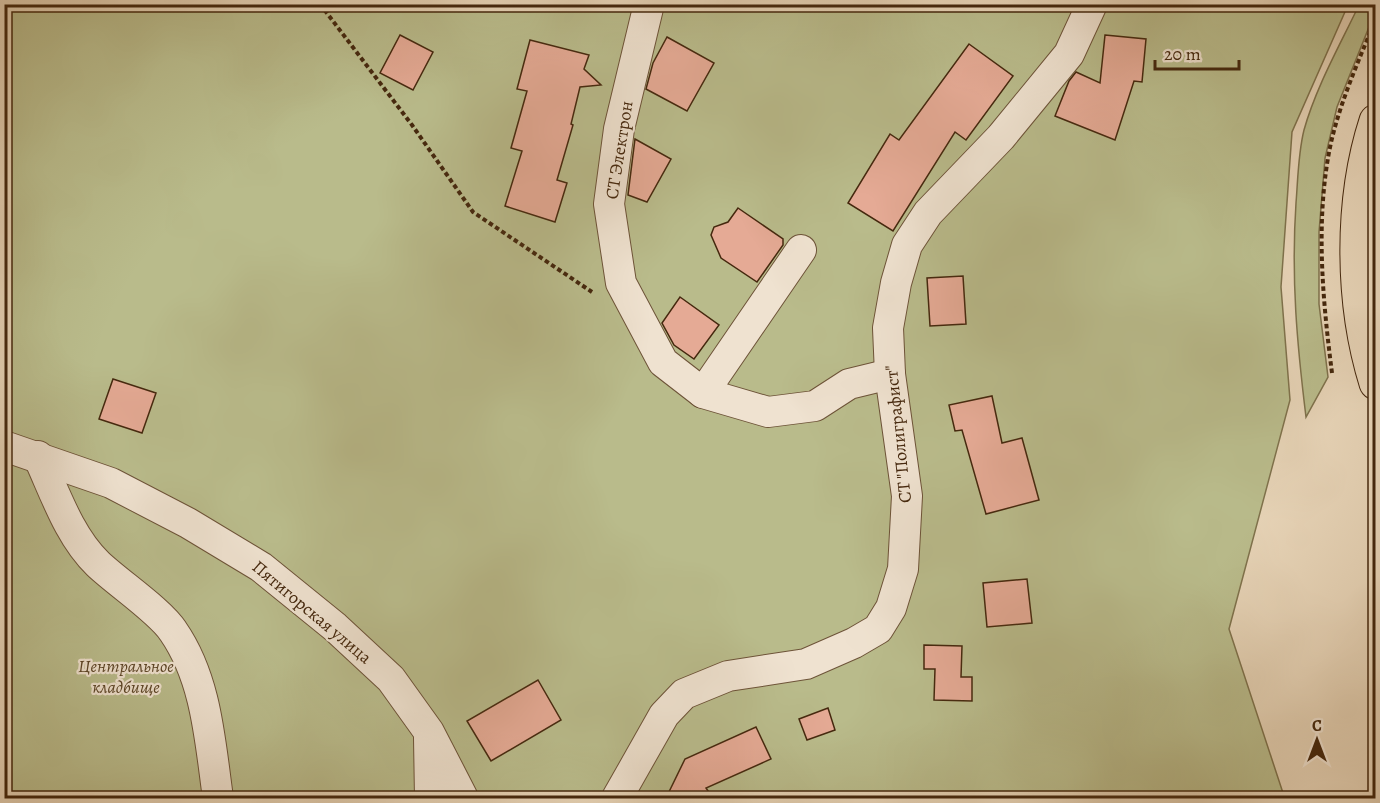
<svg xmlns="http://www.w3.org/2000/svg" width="1380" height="803" viewBox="0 0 1380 803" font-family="Alegreya,serif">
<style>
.green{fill:#b9bb8b;stroke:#7f724c;stroke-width:1.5}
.building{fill:#e5aa95;stroke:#45280e;stroke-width:1.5}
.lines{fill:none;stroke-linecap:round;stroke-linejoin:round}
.minor-casing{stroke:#6d5338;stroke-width:32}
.major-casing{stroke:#45280e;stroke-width:35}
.path{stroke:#45280e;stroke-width:4;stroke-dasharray:4.5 3;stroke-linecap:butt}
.minor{stroke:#efe2d0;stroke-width:30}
.major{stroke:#e6d3b6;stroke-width:33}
.labels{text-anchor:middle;stroke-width:4.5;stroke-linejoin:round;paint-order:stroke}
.street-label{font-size:18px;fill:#45280e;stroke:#efe2d0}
.park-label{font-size:18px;font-style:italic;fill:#5c4527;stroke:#efe2d0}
</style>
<rect width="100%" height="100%" fill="#e6d3b6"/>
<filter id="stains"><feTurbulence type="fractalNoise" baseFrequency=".00333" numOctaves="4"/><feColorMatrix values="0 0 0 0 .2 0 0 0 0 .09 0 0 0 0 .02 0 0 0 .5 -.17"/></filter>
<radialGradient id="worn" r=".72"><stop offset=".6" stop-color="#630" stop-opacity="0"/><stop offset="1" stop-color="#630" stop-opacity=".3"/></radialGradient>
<g class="green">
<path d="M5,5H1348L1292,132L1281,287L1290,400L1229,629L1283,793L1295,798H5Z"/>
<path d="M1359,5H1375V12L1337,107L1325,158L1319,232V304L1328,377L1306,417C1297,344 1291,278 1296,203C1298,179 1298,154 1304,130C1316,87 1340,45 1359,5Z"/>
</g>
<g class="building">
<path d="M400,35L433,52L413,90L380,73Z"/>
<path d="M1105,35L1146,39L1142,82L1134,81L1115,140L1055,116L1069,81L1076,72L1100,83Z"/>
<path d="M667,37L714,63L687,111L646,89L653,63Z"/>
<path d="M530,40L589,55L584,69L601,85L580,87L571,124L573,125L557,180L567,183L555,222L505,206L522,151L511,148L527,91L517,89Z"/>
<path d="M969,44L1013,76L966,140L955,132L893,231L848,203L890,134L899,140Z"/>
<path d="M635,139L671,159L647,202L628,195Z"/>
<path d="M738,208L783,239V245L757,282L721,258L711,235L714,227L728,222Z"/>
<path d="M963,276L966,324L930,326L927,278Z"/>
<path d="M680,297L719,325L694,359L674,345L662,323Z"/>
<path d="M113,379L156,393L142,433L99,419Z"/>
<path d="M992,396L1002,443L1022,438L1039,500L986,514L962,430L955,431L949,405Z"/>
<path d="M1027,579L1032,623L987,627L983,583Z"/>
<path d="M924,645L962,646L961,677H972V701L934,700L935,669H924Z"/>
<path d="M538,680L561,720L491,761L467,721Z"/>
<path d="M828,708L835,730L807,740L799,719Z"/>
<path d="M756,727L771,759L706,788L713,798H666L685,759Z"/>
</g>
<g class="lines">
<defs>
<g id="minor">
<path d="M649,4L619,129L609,204L621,283L663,362L703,393L768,412L815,406L849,384L890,374"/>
<path d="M703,393L801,250"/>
<path d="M4,446L111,483L188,523L261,567L335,627L391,679L429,732L463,798"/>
<path d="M38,456C55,493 69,536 98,564C118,583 160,611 173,631C207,680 210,742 218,798"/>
<path d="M429,738L430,798"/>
<path d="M617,798L664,715L684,694L728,676L806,664L854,643L878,629L891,608L903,569L907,496L890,374L888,328L896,283L907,245L928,213L1001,137L1069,54L1092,4"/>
</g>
<path id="major" d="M1376,121C1350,201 1351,303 1376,383"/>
</defs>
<use href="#minor" class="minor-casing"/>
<use href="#major" class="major-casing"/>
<g class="path">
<path d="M320,4L412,125L473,212L592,292"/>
<path d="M1332,373C1323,303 1316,229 1328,158C1336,110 1358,63 1376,18"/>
</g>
<use href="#minor" class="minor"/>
<use href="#major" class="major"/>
</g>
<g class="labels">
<g class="street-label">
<text transform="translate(619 150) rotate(-81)" y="6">СТ Электрон</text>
<text transform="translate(898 434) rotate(-96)" y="6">СТ "Полиграфист"</text>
<text transform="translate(312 612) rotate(40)" y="6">Пятигорская улица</text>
</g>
<g class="park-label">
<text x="126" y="672">Центральное<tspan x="126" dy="21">кладбище</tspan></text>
</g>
</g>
<rect width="1380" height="803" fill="none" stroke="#e6d3b6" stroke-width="24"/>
<rect x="6" y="6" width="1368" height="791" fill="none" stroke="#45280e" stroke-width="3"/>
<rect x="12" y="12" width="1356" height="779" fill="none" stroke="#45280e" stroke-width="1.5"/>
<g transform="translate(1317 740)" stroke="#efe2d0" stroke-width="4.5" paint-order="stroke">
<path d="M0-4.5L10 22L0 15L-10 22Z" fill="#45280e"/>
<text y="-9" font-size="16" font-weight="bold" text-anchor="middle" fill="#45280e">С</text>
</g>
<path d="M1155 60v9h84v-9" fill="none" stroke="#45280e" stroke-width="3"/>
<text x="1164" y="60" font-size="18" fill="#45280e" stroke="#efe2d0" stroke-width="4.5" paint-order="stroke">20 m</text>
<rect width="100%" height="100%" filter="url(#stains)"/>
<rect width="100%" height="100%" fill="url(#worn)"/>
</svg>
